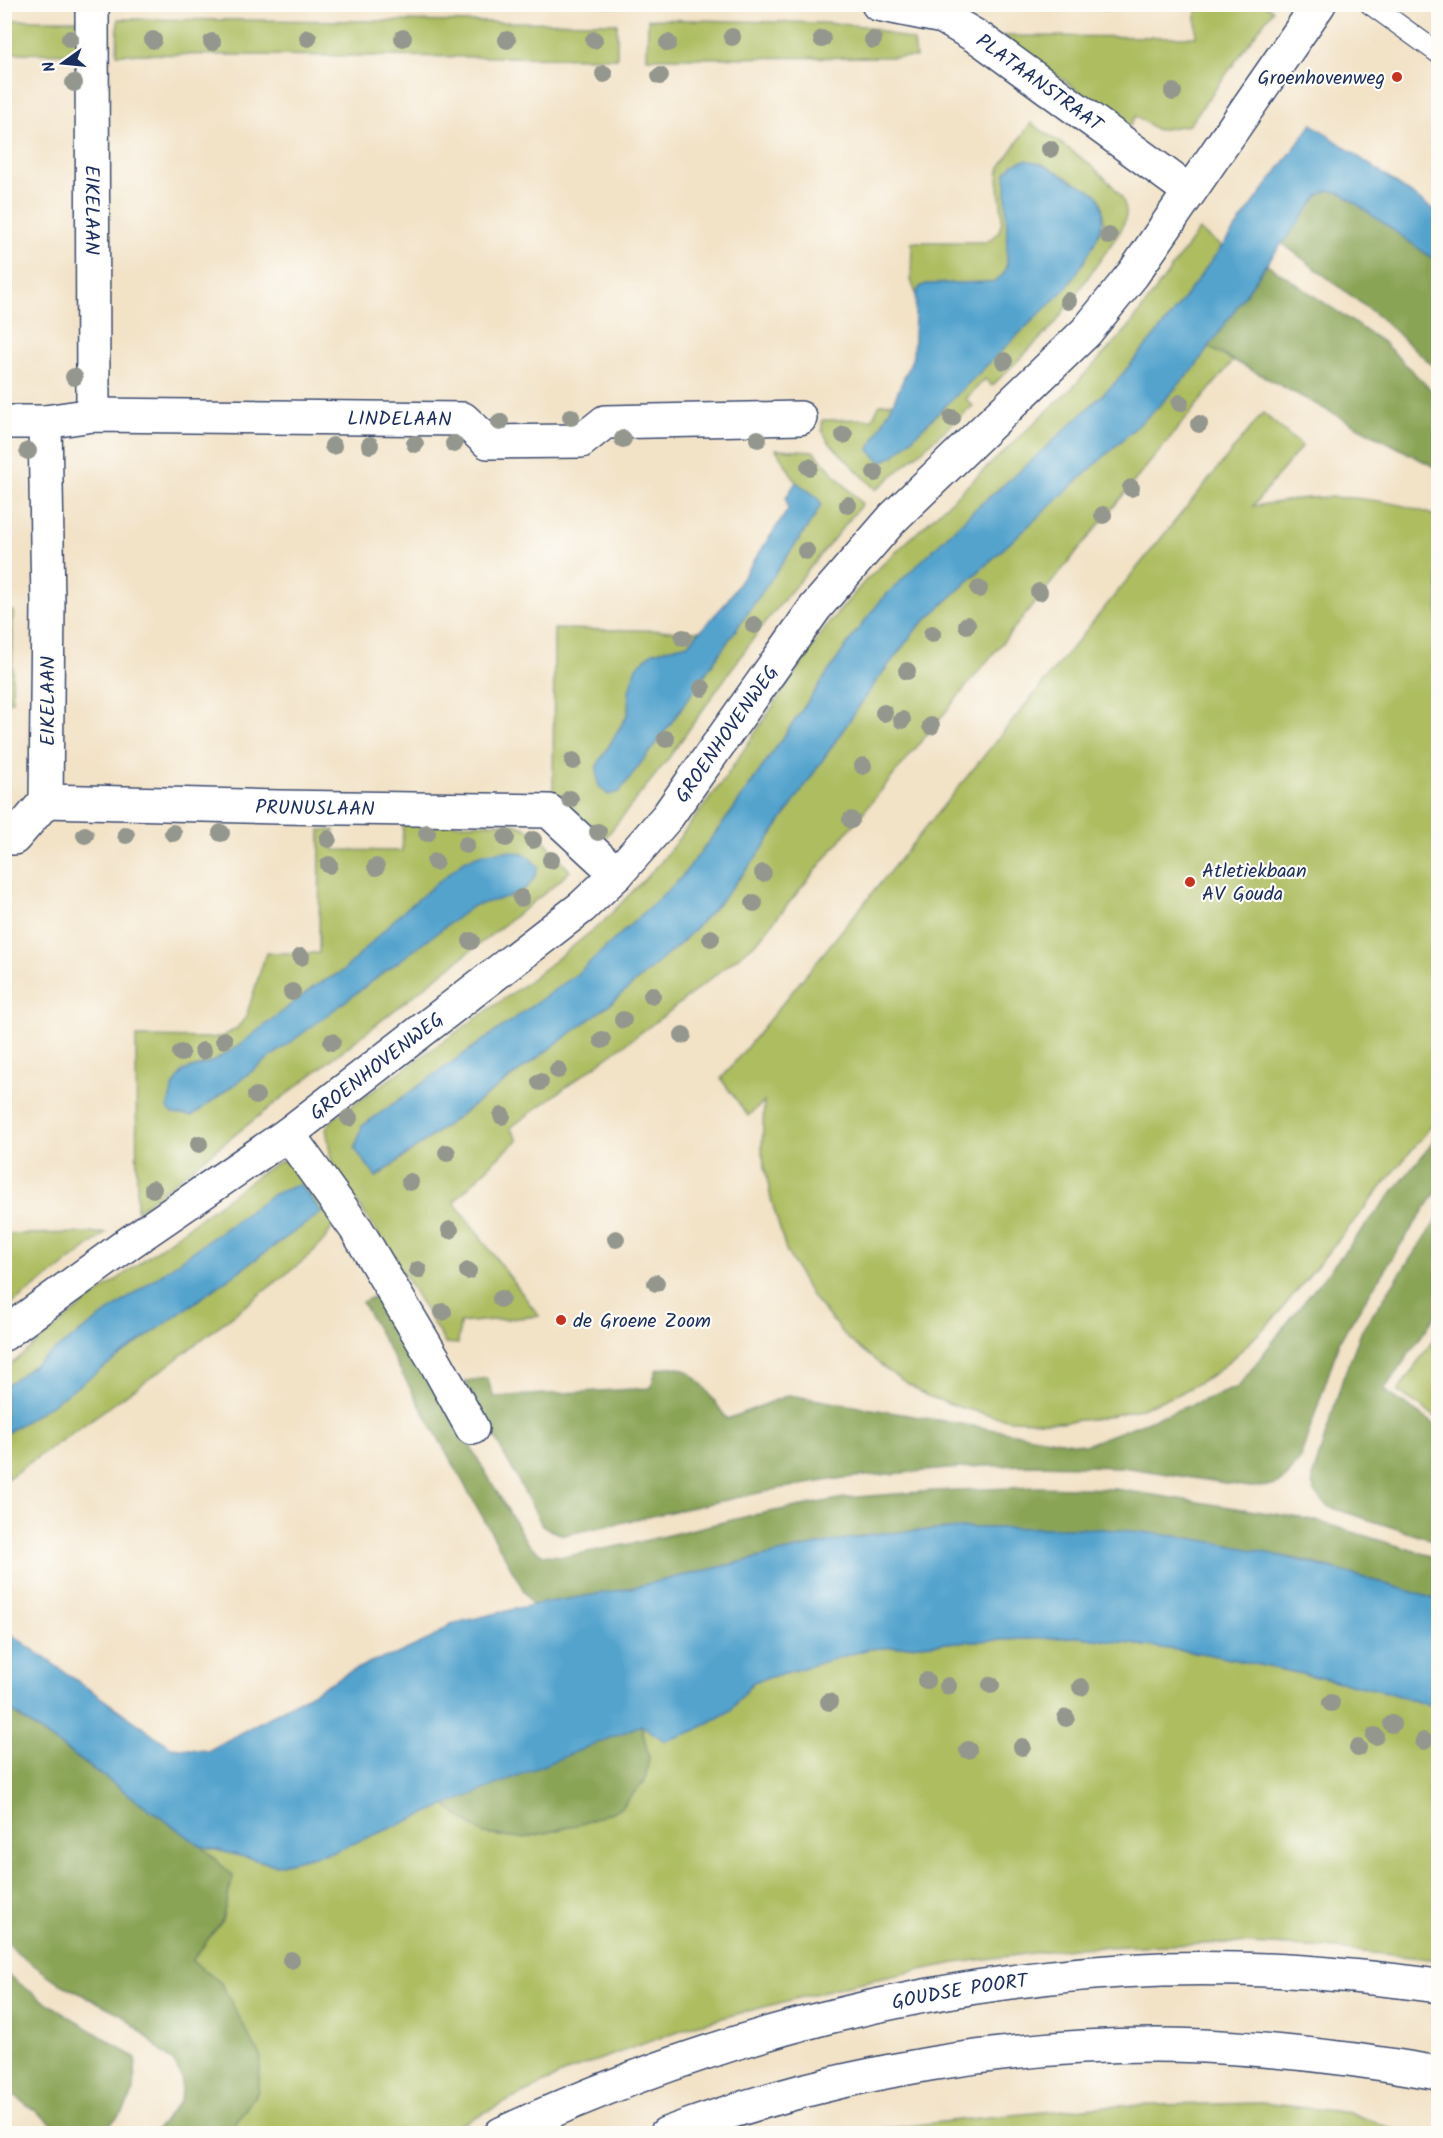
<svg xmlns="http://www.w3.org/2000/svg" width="1443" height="2138" viewBox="0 0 1443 2138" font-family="Kalam,sans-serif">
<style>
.green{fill:#adbd60;stroke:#64765f;stroke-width:1.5}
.forest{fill:#8aa456;stroke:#526a5a;stroke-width:1.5}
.water{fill:#53a3cd;stroke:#376996;stroke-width:1.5}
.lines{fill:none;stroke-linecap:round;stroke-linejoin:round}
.service-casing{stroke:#3b4a6e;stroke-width:22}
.minor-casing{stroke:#3b4a6e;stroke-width:36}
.tertiary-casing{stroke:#3b4a6e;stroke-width:36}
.primary-casing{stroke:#3b4a6e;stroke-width:36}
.service{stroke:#fff;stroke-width:20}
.minor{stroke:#fff;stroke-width:33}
.tertiary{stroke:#fff;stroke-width:33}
.primary{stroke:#fff;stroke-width:33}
.tree{fill:#94978d}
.poi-dot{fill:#c8321e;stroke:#fdfcf7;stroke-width:2}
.labels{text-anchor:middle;stroke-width:4.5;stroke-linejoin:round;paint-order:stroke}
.poi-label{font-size:20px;fill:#1b2f5e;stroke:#fdfcf7;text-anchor:start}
.street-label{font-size:20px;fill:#1b2f5e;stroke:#fdfcf7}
</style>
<rect width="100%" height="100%" fill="#fdfcf7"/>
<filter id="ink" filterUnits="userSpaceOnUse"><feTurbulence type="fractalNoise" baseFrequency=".0167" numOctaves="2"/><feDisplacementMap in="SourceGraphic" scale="12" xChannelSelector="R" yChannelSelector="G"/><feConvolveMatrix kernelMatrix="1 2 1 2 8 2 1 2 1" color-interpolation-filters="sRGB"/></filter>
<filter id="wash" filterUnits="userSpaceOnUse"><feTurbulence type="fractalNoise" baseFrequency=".008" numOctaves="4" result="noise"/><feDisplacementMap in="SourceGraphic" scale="24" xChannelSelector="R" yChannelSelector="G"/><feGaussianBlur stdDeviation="1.35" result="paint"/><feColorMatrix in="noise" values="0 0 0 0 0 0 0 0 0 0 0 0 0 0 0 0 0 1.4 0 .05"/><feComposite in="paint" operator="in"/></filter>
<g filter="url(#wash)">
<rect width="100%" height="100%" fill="#f2e2c6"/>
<g class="green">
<path d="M1196,5H1265L1273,10L1189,125L1157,130L1136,116L1129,127L1002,36L1196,37Z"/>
<path d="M118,19L617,23V58L117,54Z"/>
<path d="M648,19L825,23L864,26L914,41L916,57L647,58Z"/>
<path d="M5,20H83L84,54L5,53Z"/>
<path d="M1031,123C1057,142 1121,179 1126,210C1127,218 1123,225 1120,232L1054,325L992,386L985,379L966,399L973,406L876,490L828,441L822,430V420L872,419L880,404L893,403L869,449L894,456L1012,340L1089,252L1104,223L1102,208L1097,195L1041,163L1003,275L993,282L926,284L920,287L916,294L911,280L912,242H986C1017,229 992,190 1000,167Z"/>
<path d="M1199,230L1222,247L1168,320L1114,384L1029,463L974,510L856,632L730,814L680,879L577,974L362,1126L377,1177L610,1004L681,943L719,903L756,858L877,680L917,628L1159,406L1195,367L1208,347L1233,361L757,942L665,1015L510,1128L518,1140L496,1159L454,1202L539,1316L460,1323L458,1344L445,1343L397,1263L332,1164L326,1128L333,1119L525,984L602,923L660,863L721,784L825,628L865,581L1073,387L1129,327Z"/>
<path d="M1263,413L1302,446L1253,506C1272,504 1290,499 1309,498C1351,495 1400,501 1438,517V1118L1277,1315L1244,1348L1214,1374L1179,1394L1139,1409L1101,1418L1061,1422L1011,1420L962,1408L927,1396L891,1373L848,1339L810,1294L786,1250L771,1199L762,1152L764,1102L748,1116L721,1079Z"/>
<path d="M776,449L813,451L862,504L760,629L668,759L598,847L553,810L554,629L700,631L688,644L678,647L629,691L628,714L597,766L669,726L815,516L821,504L817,497L796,482Z"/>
<path d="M4,611H13L12,701H5Z"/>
<path d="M510,823L537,832L570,871L555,885L137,1211L136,1037L210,1038L224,1036L237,1028L246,1017L266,953H319L320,830H334V850L402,851L403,825Z"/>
<path d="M291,1158L335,1220C329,1238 317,1248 303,1261L170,1364L5,1480V1434L51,1405L322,1212L74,1337L5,1386L4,1370L84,1304L261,1173L277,1163Z"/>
<path d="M106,1233L57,1271L5,1309V1234Z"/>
<path d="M1438,1333V1418L1398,1391Z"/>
<path d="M1080,1637L1207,1654L1379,1690L1438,1708V1960L1327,1948L1232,1943L1072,1948L955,1963L848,1985L695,2025L571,2070L441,2134L229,2133L258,2091L192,1961L222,1920L233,1876L201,1846L276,1865L335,1851L445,1805L484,1834L524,1838L578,1825L619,1809L649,1758L641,1725L665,1741L694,1731L730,1711L753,1682L869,1649L970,1641Z"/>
<path d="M1262,2103L1351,2113L1404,2133H847L959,2120L1106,2106Z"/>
</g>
<g class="forest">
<path d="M1329,190L1341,193L1438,262V370L1379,317L1282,243L1319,195Z"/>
<path d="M1267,264L1384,343L1438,397V469L1208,347Z"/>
<path d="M1438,1136V1190L1401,1244L1340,1340L1299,1461L1287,1477L1273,1486L1250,1487L1123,1467L1035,1465L983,1466L843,1478L777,1489L564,1535L552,1531L542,1525L465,1381L487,1378L494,1397L651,1388L656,1370C661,1369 668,1366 674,1367C699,1370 713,1401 727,1419L789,1395L1085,1445L1238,1387L1287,1323Z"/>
<path d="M1438,1218V1312L1384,1390L1438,1427V1542L1329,1507L1314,1493L1313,1476L1343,1378L1362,1330Z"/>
<path d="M373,1297L381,1298L388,1306L527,1543L543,1555L567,1556L635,1543L753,1515L845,1498L933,1491L1036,1487L1115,1489L1313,1520L1438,1558V1600L1307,1561L1189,1538L1102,1529L965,1528L873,1534L788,1551L622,1590L532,1605L362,1302Z"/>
<path d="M4,1706L201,1846L233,1876L222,1920L192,1961L221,1983L261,2058L258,2091L229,2133H153L180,2101L182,2078L174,2063L123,2015L61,1984L18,1954L5,1940Z"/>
<path d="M641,1725L649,1758L645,1781L619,1809L578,1825L523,1838L484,1834L445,1805Z"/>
<path d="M5,1973L41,1999L136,2058L134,2091L123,2112L104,2129L88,2133H65L5,2088Z"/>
</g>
<g class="water">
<path d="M1312,124L1438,213V262L1341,193L1329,190L1319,195L1267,263L1195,367L1159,406L917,628L877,680L756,858L719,903L681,943L610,1004L376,1177L355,1149L362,1126L577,974L680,879L730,814L856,632L882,599L974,510L1029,463L1114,384L1168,320Z"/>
<path d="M1026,160C1044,163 1057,172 1072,181C1079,185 1091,189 1096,194C1118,218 1081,266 1068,286L894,456L881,462L869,450L893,403L913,357L916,294L920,287L926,284L993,282L1003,275L1007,265L1006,173L1013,164Z"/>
<path d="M796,482L817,497L821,504L815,516L669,726L619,792L608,795L598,785L597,766L628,714L629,691L636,667L653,652L688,644L725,604L788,510L786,498Z"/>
<path d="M507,851C522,852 529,855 538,867C532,898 499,898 473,906L192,1116L173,1114L167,1109L173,1087L183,1071L214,1061L238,1046L315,986L343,971L400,914L464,861L485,853Z"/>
<path d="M299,1184L322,1212L51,1405L5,1434V1386L272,1195Z"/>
<path d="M965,1528C1010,1528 1056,1527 1101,1529C1216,1535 1329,1566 1438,1600V1708L1379,1690L1207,1654L1080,1637L970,1641L869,1649L753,1682L730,1711L694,1731L665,1741L641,1725L335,1851L276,1865L201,1846L5,1706V1630L171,1747L208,1751L350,1672L373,1661L395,1655L432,1638L451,1624L532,1605L622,1590L788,1551L873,1534Z"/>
</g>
</g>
<g filter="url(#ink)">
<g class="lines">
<defs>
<path id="service" d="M1370,4L1438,53"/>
<g id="minor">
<path id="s1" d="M92,4L93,415"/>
<path id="s2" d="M878,4L943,17L982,40L1189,191"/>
<path id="s3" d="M4,422H45L93,415L463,419L488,442L581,441L605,422L800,418"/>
<path d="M45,422L48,604L46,801"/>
<path id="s4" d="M4,838H14L46,801L279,807L549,811L617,874"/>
<path d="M288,1134L357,1230L436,1363L472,1428"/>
</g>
<g id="tertiary">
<path id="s5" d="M4,1334L129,1243L288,1134L582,907L617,874L667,817L815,608L893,518L1086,332L1133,274L1319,4"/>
</g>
<g id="primary">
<path id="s6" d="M501,2134C708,2037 934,1977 1163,1969C1255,1966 1348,1974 1438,1986"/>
<path d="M666,2134C834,2071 1025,2039 1204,2046C1283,2050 1361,2059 1438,2073"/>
</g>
</defs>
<use href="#service" class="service-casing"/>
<use href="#minor" class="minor-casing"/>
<use href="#tertiary" class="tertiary-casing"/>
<use href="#primary" class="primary-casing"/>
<use href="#service" class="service"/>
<use href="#minor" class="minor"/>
<use href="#tertiary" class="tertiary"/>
<use href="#primary" class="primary"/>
</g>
<g class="tree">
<circle cx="732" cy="37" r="9"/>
<circle cx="308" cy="38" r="9"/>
<circle cx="403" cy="38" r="9"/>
<circle cx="70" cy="39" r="9"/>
<circle cx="822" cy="39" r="9"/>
<circle cx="153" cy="40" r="9"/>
<circle cx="507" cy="40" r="9"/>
<circle cx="594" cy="40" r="9"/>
<circle cx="873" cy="40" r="9"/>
<circle cx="212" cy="42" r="9"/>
<circle cx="668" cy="43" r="9"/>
<circle cx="604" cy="74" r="9"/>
<circle cx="660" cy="76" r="9"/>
<circle cx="74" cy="83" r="9"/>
<circle cx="1173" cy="92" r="9"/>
<circle cx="1050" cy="149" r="9"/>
<circle cx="1109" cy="236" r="9"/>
<circle cx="1068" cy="301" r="9"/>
<circle cx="1004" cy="361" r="9"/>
<circle cx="74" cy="377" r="9"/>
<circle cx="1180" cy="403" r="9"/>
<circle cx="571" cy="417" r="9"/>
<circle cx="952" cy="418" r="9"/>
<circle cx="500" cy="422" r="9"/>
<circle cx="1199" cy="424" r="9"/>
<circle cx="844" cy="435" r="9"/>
<circle cx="623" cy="439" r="9"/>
<circle cx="758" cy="439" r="9"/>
<circle cx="415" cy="444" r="9"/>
<circle cx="454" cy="444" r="9"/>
<circle cx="370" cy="445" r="9"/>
<circle cx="333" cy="446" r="9"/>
<circle cx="28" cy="451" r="9"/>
<circle cx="809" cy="467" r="9"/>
<circle cx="875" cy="473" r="9"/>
<circle cx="1131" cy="488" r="9"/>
<circle cx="848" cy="505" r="9"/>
<circle cx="1103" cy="515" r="9"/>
<circle cx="806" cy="551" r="9"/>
<circle cx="979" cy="589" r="9"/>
<circle cx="1039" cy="592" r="9"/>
<circle cx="754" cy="625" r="9"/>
<circle cx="967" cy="625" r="9"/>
<circle cx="932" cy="634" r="9"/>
<circle cx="683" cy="638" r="9"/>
<circle cx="907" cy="671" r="9"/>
<circle cx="702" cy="688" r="9"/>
<circle cx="884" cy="713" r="9"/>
<circle cx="902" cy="720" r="9"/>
<circle cx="931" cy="726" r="9"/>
<circle cx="666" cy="739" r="9"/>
<circle cx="573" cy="761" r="9"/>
<circle cx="863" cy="766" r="9"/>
<circle cx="570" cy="799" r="9"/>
<circle cx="851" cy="820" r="9"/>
<circle cx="598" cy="832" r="9"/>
<circle cx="173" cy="833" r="9"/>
<circle cx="221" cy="833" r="9"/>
<circle cx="427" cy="833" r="9"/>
<circle cx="85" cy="835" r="9"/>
<circle cx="126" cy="835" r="9"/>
<circle cx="506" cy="838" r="9"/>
<circle cx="328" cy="839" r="9"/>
<circle cx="533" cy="840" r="9"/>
<circle cx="466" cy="845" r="9"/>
<circle cx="551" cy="860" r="9"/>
<circle cx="435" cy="862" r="9"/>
<circle cx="329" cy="865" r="9"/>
<circle cx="376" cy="867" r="9"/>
<circle cx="763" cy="873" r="9"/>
<circle cx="521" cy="898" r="9"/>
<circle cx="754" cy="903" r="9"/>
<circle cx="711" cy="938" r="9"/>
<circle cx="471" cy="941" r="9"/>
<circle cx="301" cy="957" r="9"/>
<circle cx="292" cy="992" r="9"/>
<circle cx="652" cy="995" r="9"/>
<circle cx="623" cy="1020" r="9"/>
<circle cx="683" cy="1035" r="9"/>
<circle cx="224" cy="1040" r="9"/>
<circle cx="602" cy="1040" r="9"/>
<circle cx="332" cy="1042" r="9"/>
<circle cx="203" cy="1051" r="9"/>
<circle cx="181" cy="1053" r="9"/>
<circle cx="558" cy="1070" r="9"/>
<circle cx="540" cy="1082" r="9"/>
<circle cx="256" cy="1096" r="9"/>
<circle cx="502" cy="1116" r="9"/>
<circle cx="349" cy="1118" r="9"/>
<circle cx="199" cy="1144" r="9"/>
<circle cx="447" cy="1153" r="9"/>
<circle cx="410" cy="1182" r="9"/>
<circle cx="153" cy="1189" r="9"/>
<circle cx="450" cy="1230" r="9"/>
<circle cx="616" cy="1239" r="9"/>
<circle cx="418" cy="1270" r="9"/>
<circle cx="468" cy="1271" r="9"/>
<circle cx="656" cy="1283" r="9"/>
<circle cx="501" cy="1299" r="9"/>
<circle cx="443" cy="1312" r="9"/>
<circle cx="926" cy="1681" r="9"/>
<circle cx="991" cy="1685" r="9"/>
<circle cx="948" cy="1686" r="9"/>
<circle cx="1081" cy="1687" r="9"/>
<circle cx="829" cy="1702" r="9"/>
<circle cx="1331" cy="1703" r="9"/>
<circle cx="1066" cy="1718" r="9"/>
<circle cx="1392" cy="1724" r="9"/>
<circle cx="1375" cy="1736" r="9"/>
<circle cx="1424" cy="1741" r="9"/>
<circle cx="1022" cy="1747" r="9"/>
<circle cx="1358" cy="1748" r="9"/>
<circle cx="968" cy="1750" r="9"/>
<circle cx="291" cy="1960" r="9"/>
</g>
</g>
<g class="poi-dot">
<circle cx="1397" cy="77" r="6"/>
<circle cx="1190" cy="882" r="6"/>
<circle cx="561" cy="1320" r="6"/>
</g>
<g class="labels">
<g class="poi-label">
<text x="1385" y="84" text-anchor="end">Groenhovenweg</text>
<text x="1202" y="877">Atletiekbaan<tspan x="1202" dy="23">AV Gouda</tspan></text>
<text x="573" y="1327">de Groene Zoom</text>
</g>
<g class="street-label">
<text dy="7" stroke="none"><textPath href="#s2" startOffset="183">PLATAANSTRAAT</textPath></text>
<text dy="7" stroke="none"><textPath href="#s1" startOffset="206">EIKELAAN</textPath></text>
<text dy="7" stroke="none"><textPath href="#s3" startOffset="396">LINDELAAN</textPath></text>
<text transform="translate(47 701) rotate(-90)" y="7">EIKELAAN</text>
<text dy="7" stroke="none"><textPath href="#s5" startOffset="945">GROENHOVENWEG</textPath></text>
<text dy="7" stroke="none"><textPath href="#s4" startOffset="328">PRUNUSLAAN</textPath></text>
<text dy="7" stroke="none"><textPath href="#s5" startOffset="459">GROENHOVENWEG</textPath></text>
<text dy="7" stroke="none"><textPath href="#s6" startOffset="482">GOUDSE POORT</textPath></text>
</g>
</g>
<rect width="1443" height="2138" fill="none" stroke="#fdfcf7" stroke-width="24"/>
<g transform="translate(63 63) rotate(255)" stroke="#fdfcf7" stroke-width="4.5" paint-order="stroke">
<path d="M0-4.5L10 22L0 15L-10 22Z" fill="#1b2f5e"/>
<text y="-9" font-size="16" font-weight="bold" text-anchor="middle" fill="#1b2f5e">N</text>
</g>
</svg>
